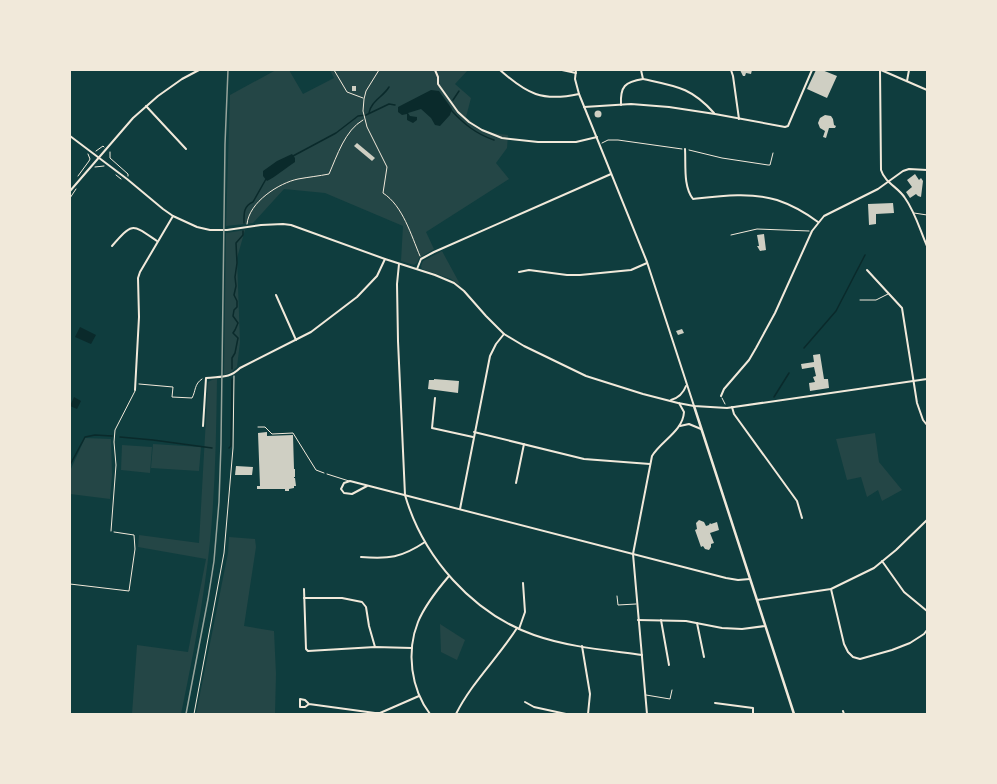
<svg xmlns="http://www.w3.org/2000/svg" width="997" height="784" viewBox="0 0 997 784" font-family="'PT Sans',sans-serif">
<style>
.green{fill:#244646}
.water{fill:#0a2a2b}
.lines{fill:none;stroke-linecap:round;stroke-linejoin:round}
.stream{stroke:#0a2a2b;stroke-width:1.5}
.building{fill:#cfcfc3}
.path{stroke:#f1e9da;stroke-width:1}
.service{stroke:#f1e9da;stroke-width:1}
.minor{stroke:#f1e9da;stroke-width:2}
.tertiary{stroke:#f1e9da;stroke-width:2.5}
.rail{stroke:#97a49c;stroke-width:1.5}
</style>
<rect width="100%" height="100%" fill="#0f3d3e"/>
<g class="green">
<path d="M276,70H289L303,94L334,78L330,70H468L455,84L471,98L466,117C481,130 488,133 508,135L507,148L496,163L509,179L426,232L434,249L419,258L417,263L414,265L401,261L403,226L325,193L284,189L253,223L226,226L230,95Z"/>
<path d="M245,230L237,258L240,342L237,367L231,372L224,375L226,233Z"/>
<path d="M442,251L461,286L451,279L422,269L421,266L423,261Z"/>
<path d="M217,379C216,447 215,515 205,582C199,626 190,670 181,714H132L137,645L188,652L206,559L138,547L139,535L199,543L208,382L212,380Z"/>
<path d="M875,433L879,462L902,490L882,501L878,490L867,497L861,477L847,480L836,439Z"/>
<path d="M85,438L111,439L112,475L110,499L70,494V471Z"/>
<path d="M153,444L201,447L199,471L151,468Z"/>
<path d="M122,445L152,447L150,473L121,470Z"/>
<path d="M229,537L255,539L256,547L244,626L274,631L276,674L275,714H196L228,553Z"/>
<path d="M440,624L465,640L457,660L441,652Z"/>
</g>
<g class="water">
<path d="M431,90L439,91L452,109L450,115L440,126L435,125L431,118L421,109L408,113L410,116L417,117V120L413,123L407,120V114L402,115L398,112V107Z"/>
<path d="M292,154L295,158V162C287,167 274,178 267,181L263,176V171L277,161Z"/>
<path d="M80,327L96,335L91,344L75,337Z"/>
<path d="M74,397L81,401L77,409L70,406Z"/>
</g>
<g class="lines">
<g class="stream">
<path d="M453,100L459,91"/>
<path d="M451,110C464,124 476,134 494,140"/>
<path d="M369,113C371,101 383,97 389,87"/>
<path d="M293,156L336,133L358,116L366,115L389,104L395,105"/>
<path d="M244,223C244,215 243,206 253,202L266,179"/>
<path d="M804,348L836,311L865,255"/>
<path d="M232,369V358L235,353L238,338L233,333L235,330L238,323L233,316L234,310L237,307V301L234,295L236,286L235,277L237,263L236,243L243,235V231"/>
<path d="M774,397L789,373"/>
<path d="M120,437L153,440L212,448"/>
<path d="M229,448L231,446L232,379"/>
<path d="M70,465L85,437L95,435L112,436"/>
</g>
</g>
<g class="building">
<path d="M740,70H752L751,74L746,73L745,76H743Z"/>
<path d="M816,70H822L837,76L827,98L807,89Z"/>
<rect x="352" y="86" width="4" height="5"/>
<circle cx="598" cy="114" r="3.5"/>
<path d="M825,115L831,116L833,119L834,125L836,126L835,128H829L826,138L823,137L825,131L820,128L818,123L820,118Z"/>
<path d="M357,143L375,158L372,161L354,146Z"/>
<path d="M915,174L919,180L921,178L923,181L921,197L918,196L916,194L910,198L906,192L912,187L907,180Z"/>
<path d="M893,203L894,213L876,214V224L869,225L868,204Z"/>
<path d="M764,234L766,250L760,251L757,246H759L757,235Z"/>
<path d="M682,329L684,333L678,335L676,331Z"/>
<path d="M820,354L824,379H828L829,388L810,391L809,383L815,382L813,377L816,376L814,367L802,369L801,364L814,362L813,355Z"/>
<path d="M434,379L459,381L458,393L428,389L429,380H434Z"/>
<path d="M267,432V436L293,435L294,469H295V477H294V478H295L296,486H294V488L289,489V491H285V489H257V486H260L258,433Z"/>
<path d="M236,466L253,467L252,475H235Z"/>
<path d="M699,520L704,522L706,526L709,525L710,523L711,524L717,522L719,530L710,533L714,543L711,544V547L709,550L705,549L703,546L701,547L695,530L697,529L696,523Z"/>
</g>
<g class="lines">
<g class="path">
<path d="M334,70L347,92L363,98"/>
<path d="M379,70L366,91L364,99L363,111L367,127L387,167L383,193C403,206 411,235 420,256"/>
<path d="M602,143L608,140H618L682,149"/>
<path d="M689,150L722,158L768,165H770L773,153"/>
<path d="M96,151L103,146L104,147"/>
<path d="M110,152V158L128,174V176"/>
<path d="M95,167L104,166"/>
<path d="M116,175L121,179"/>
<path d="M78,176L89,161L90,159L88,154"/>
<path d="M70,198L76,189"/>
<path d="M247,224C249,202 279,183 298,179C309,177 319,176 329,174C337,156 345,130 363,120"/>
<path d="M731,235L757,229L809,231"/>
<path d="M139,384L173,387L172,397L192,398C196,391 194,384 202,379"/>
<path d="M722,398L725,404"/>
<path d="M258,427H265L272,434L293,433L316,470L324,473"/>
<path d="M70,584L129,591L135,549L134,535L114,532"/>
<path d="M194,714L224,553L233,448L234,376"/>
</g>
<g class="service">
<path d="M914,213L927,215"/>
<path d="M860,300H876L888,294"/>
<path d="M327,474L349,481"/>
<path d="M111,531L116,465L114,442L115,430L135,391"/>
<path d="M617,596L618,605L636,604"/>
<path d="M646,695L670,699L672,690"/>
</g>
<g class="minor">
<path d="M435,70L438,77V84L458,112L469,122L482,130L502,138L538,142H576L597,137"/>
<path d="M500,70C527,94 542,102 579,94"/>
<path d="M562,70L576,73"/>
<path d="M576,70L575,79L579,94L647,262L694,406"/>
<path d="M731,70L733,76L739,119"/>
<path d="M880,70L881,170C885,183 898,187 905,198C915,212 920,230 927,246"/>
<path d="M881,70L927,90"/>
<path d="M643,79C675,86 691,87 714,113"/>
<path d="M907,81L909,70"/>
<path d="M621,105C620,86 625,82 643,79L641,70"/>
<path d="M146,106L186,149"/>
<path d="M584,107L631,104L669,107L715,114L785,127L788,126L812,70"/>
<path d="M70,136L127,179L163,209L173,216L197,227L210,230H227L261,225L283,224L291,225L385,259L435,275L454,283L464,291L486,316L504,334L524,346L586,376L643,394L678,403L694,406L727,408L927,379"/>
<path d="M685,149C686,165 683,186 693,199C720,196 751,192 777,200C792,205 806,213 818,222"/>
<path d="M70,191L133,118L158,96L182,79L199,70"/>
<path d="M112,246C133,222 132,224 157,241"/>
<path d="M399,264L397,284L398,341L405,495C423,557 472,613 534,635C568,647 606,650 642,655"/>
<path d="M417,269L421,259L434,252L611,174"/>
<path d="M867,270L902,308L917,403L923,420L927,425"/>
<path d="M519,272L529,270L567,275H580L631,270L647,263"/>
<path d="M276,295L296,340"/>
<path d="M135,390L139,317L138,278L140,272L173,216"/>
<path d="M721,396L724,389L749,360L756,348L775,313L812,231L824,216L878,189L903,171L909,169L927,170"/>
<path d="M435,398L432,428L473,437"/>
<path d="M671,400C678,398 683,394 686,386"/>
<path d="M732,407L734,414L797,501L802,518"/>
<path d="M203,426L206,378C220,376 229,379 240,368L311,332L357,297L377,276L385,259"/>
<path d="M680,426L689,424L701,429"/>
<path d="M474,432L584,459L650,464"/>
<path d="M516,483L524,444"/>
<path d="M367,486L352,494L344,493L341,489L344,483L350,481L726,578L738,580L750,579"/>
<path d="M460,509L490,356L496,344L504,334"/>
<path d="M361,557C389,559 401,558 425,542"/>
<path d="M882,561L904,592L927,611"/>
<path d="M304,589L306,649L308,651L375,647L412,648"/>
<path d="M831,589L844,644L848,652L853,657L860,659L892,650L910,643L924,634L927,630"/>
<path d="M304,598H342L362,602L366,607L369,626L375,647"/>
<path d="M757,600L831,589L874,568L896,550L927,520"/>
<path d="M638,620L686,621L722,628L742,629L765,626"/>
<path d="M661,620L669,665"/>
<path d="M697,623L704,657"/>
<path d="M519,629L525,612L523,583"/>
<path d="M582,646L590,694L588,714"/>
<path d="M525,702L534,707L566,714"/>
<path d="M715,703L753,708V714"/>
<path d="M309,704L305,707H300V699L305,700L309,704L375,713H380L419,696"/>
<path d="M843,711L844,714"/>
<path d="M430,714C411,689 406,652 418,622C425,605 437,590 449,576"/>
<path d="M456,714C472,682 498,658 517,628"/>
<path d="M647,714L633,554L652,456C661,441 683,431 684,412L679,403"/>
</g>
<path class="tertiary" d="M694,406L794,714"/>
<path class="rail" d="M186,714L208,599L214,561L219,502L221,444L225,144L228,70"/>
</g>
<rect width="997" height="784" fill="none" stroke="#f1e9da" stroke-width="142"/>
</svg>
